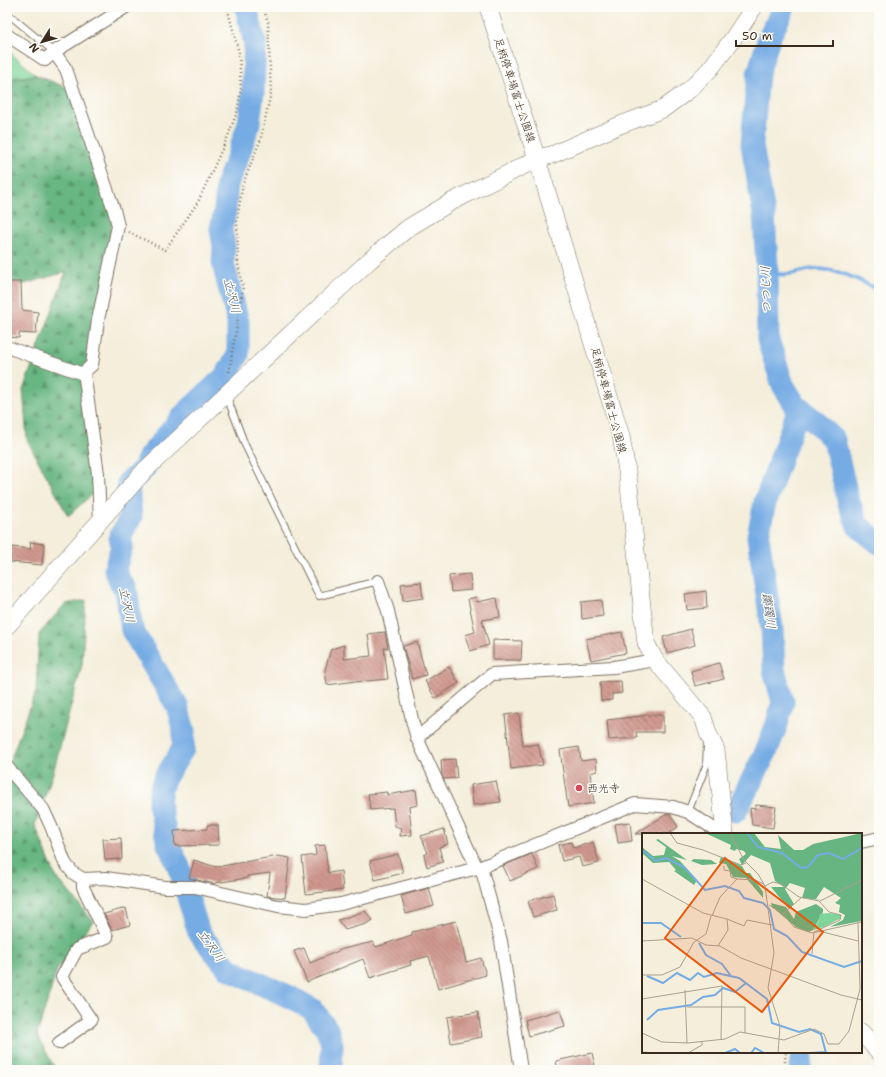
<svg xmlns="http://www.w3.org/2000/svg" width="886" height="1077" viewBox="0 0 886 1077" font-family="'Shantell Sans','Klee One',sans-serif">
<style>
.grass{fill:url(#grass-tufts);stroke:#5d805c}
.forest{fill:url(#forest-firs);stroke:#517050}
.lines{fill:none;stroke-linecap:round;stroke-linejoin:round}
.stream{stroke:#76ace4;stroke-width:4}
.river{stroke:#76ace4;stroke-width:23}
.building{fill:url(#building-back-hatch)}
.lane-casing{stroke:#7c6f60;stroke-width:8}
.street-casing{stroke:#7c6f60;stroke-width:14}
.secondary-casing{stroke:#7c6f60;stroke-width:18}
.path{stroke:#7c6f60;stroke-width:2.5;stroke-dasharray:1 3;stroke-linecap:butt}
.lane{stroke:#fff;stroke-width:6}
.street{stroke:#fff;stroke-width:12}
.secondary{stroke:#fff;stroke-width:17}
.poi-dot{fill:#d1495b;stroke:#fdfcf7;stroke-width:1.5}
.labels{text-anchor:middle;stroke-width:3;stroke-linejoin:round;paint-order:stroke}
.street-label{font-size:11px;fill:#3b2a1e;stroke:#fdfcf7}
.poi-label{font-size:11px;fill:#3b2a1e;stroke:#fdfcf7;text-anchor:start}
.water-label{font-size:12px;font-style:italic;fill:#505863;stroke:#fdfcf7}
.inset-river{fill:none;stroke:#76ace4;stroke-width:2}
.inset-road{fill:none;stroke:#aaa08f;stroke-width:1}
.view{fill:#e8590c;fill-opacity:0.15;stroke:#e8590c;stroke-width:2}
.inset-edge{fill:none;stroke:#3b2a1e;stroke-width:2}
</style>
<defs>
<pattern id="grass-tufts" width="24" height="20" patternUnits="userSpaceOnUse"><rect width="24" height="20" fill="#7fd599"/><path d="M3 7l-1-3M5 7V3M7 7l1-3M15 17l-1-3M17 17v-4M19 17l1-3" fill="none" stroke="#6fb783"/></pattern>
<pattern id="forest-firs" width="22" height="20" patternUnits="userSpaceOnUse"><rect width="22" height="20" fill="#67b681"/><path d="M5 1l3.5 6h-7zM16 11l3.5 6h-7z" fill="#569469"/></pattern>
<pattern id="building-back-hatch" width="6" height="6" patternUnits="userSpaceOnUse"><rect width="6" height="6" fill="#d0988e"/><path d="M-1 5l2 2M0 0l6 6M5-1l2 2" fill="none" stroke="#aa7c73"/></pattern>
</defs>
<rect width="100%" height="100%" fill="#fdfcf7"/>
<filter id="ink" filterUnits="userSpaceOnUse"><feTurbulence type="fractalNoise" baseFrequency=".025" numOctaves="2"/><feDisplacementMap in="SourceGraphic" scale="8" xChannelSelector="R" yChannelSelector="G"/><feConvolveMatrix kernelMatrix="1 2 1 2 8 2 1 2 1" color-interpolation-filters="sRGB"/></filter>
<filter id="wash" filterUnits="userSpaceOnUse"><feTurbulence type="fractalNoise" baseFrequency=".012" numOctaves="4" result="noise"/><feDisplacementMap in="SourceGraphic" scale="16" xChannelSelector="R" yChannelSelector="G"/><feGaussianBlur stdDeviation="0.9" result="paint"/><feColorMatrix in="noise" values="0 0 0 0 0 0 0 0 0 0 0 0 0 0 0 0 0 1.4 0 .05"/><feComposite in="paint" operator="in"/></filter>
<g filter="url(#wash)">
<rect width="100%" height="100%" fill="#f4eedb"/>
<path class="grass" d="M7,50L36,75L7,79Z"/>
<g class="forest">
<path d="M36,75L80,93L113,215L98,320L83,374L96,491L68,516L27,440L23,390L66,272L7,289V80Z"/>
<path d="M86,600L82,665L53,773L35,825L55,875L93,921L57,970L37,1035L56,1070H7V769L36,691L39,634L65,604Z"/>
</g>
<g class="lines">
<path class="stream" d="M767,268C771,270 775,273 778,274C791,277 805,268 818,269C839,270 861,280 879,291"/>
<g class="river">
<path d="M246,7L255,43L253,92L249,123L237,159L227,184L225,211L221,229L224,246L223,263L238,322V355L226,376L186,413L149,457L144,469L128,483L131,517L120,537L122,546L115,569L120,581L126,589L132,630L177,706L184,731L183,749L164,779L161,789L159,803L168,844L179,867L199,933L227,967L243,976L292,998L312,1009L327,1029L332,1045L331,1070"/>
<path d="M784,7L769,38L758,74L752,145L764,214L767,268L768,340L783,385L796,406L814,420L834,440L848,500L858,526L879,543"/>
<path d="M736,811L766,752L777,724L783,702L774,670L772,628L758,536L765,502L799,408"/>
<path d="M800,1070L802,1052"/>
</g>
</g>
<g id="blocks">
<g class="building">
<path d="M7,282H21L22,310L38,312L36,334L19,333V338L7,337L9,300H7Z"/>
<path d="M30,542L44,544L42,565L10,562L12,547L31,549Z"/>
<path d="M470,574L471,590L451,592L449,576Z"/>
<path d="M421,582L423,598L403,601L401,584Z"/>
<path d="M706,591L707,608L687,610L685,594Z"/>
<path d="M476,597L477,602L497,598L500,617L482,620L489,645L470,651L465,635L475,632L468,599Z"/>
<path d="M601,600L603,616L582,619L581,602Z"/>
<path d="M691,629L695,645L667,653L663,637Z"/>
<path d="M385,632L388,648H384L388,679L356,682V681L327,685L325,670L331,649L344,645V659L371,656L368,634Z"/>
<path d="M622,632L626,653L591,660L586,639Z"/>
<path d="M493,640L522,641L521,660H493Z"/>
<path d="M417,642L426,675L412,679L403,646Z"/>
<path d="M719,663L724,679L695,686L691,671Z"/>
<path d="M449,667L459,683L435,698L425,681Z"/>
<path d="M621,681L622,693L612,694V700L601,701L600,682Z"/>
<path d="M519,713L523,746L538,744L543,765L511,769L505,715Z"/>
<path d="M650,715H663V732H636L637,738L609,740L607,720Z"/>
<path d="M579,747L581,761L596,759L597,771L590,773L594,803L568,807L560,750Z"/>
<path d="M455,759L457,778L444,779L442,775L441,760Z"/>
<path d="M496,781L501,802L473,805L471,785Z"/>
<path d="M416,790L418,805L409,807L412,835L400,836L401,828L395,826L393,808L370,810L368,794L387,792V795Z"/>
<path d="M756,805L776,807L773,828L752,825L750,808L755,809Z"/>
<path d="M667,814H670L678,827L668,834H635Z"/>
<path d="M630,822L632,841L618,843L615,824Z"/>
<path d="M207,825H218L219,845L175,846L174,831L207,829Z"/>
<path d="M444,829L448,844L439,847L443,862L427,867L424,855L428,853L421,836Z"/>
<path d="M121,838L122,859L105,860L103,839Z"/>
<path d="M571,842L573,848L593,842L599,863L582,867L579,857L562,861L558,845Z"/>
<path d="M325,845L328,873L341,871L343,890L306,894L302,857L316,855L315,846Z"/>
<path d="M398,854L403,873L375,880L370,861Z"/>
<path d="M532,854L538,869L510,881L503,866Z"/>
<path d="M278,856L290,858L285,898L267,896L270,873L247,876V878L215,883L214,884L189,878L194,860L216,867Z"/>
<path d="M429,888L434,906L406,914L401,896Z"/>
<path d="M553,894L557,910L533,917L528,901Z"/>
<path d="M126,908L130,925L112,930L104,914Z"/>
<path d="M365,911L373,920L366,924L345,930L338,920Z"/>
<path d="M456,921L466,962L481,958L486,975L438,989L429,956L410,961L411,965L370,978L363,959L307,982L294,951L304,948L310,963L343,949L373,942L376,947L412,935V932Z"/>
<path d="M560,1010L565,1026L529,1036L525,1020Z"/>
<path d="M478,1012L482,1037L451,1043L447,1017Z"/>
<path d="M592,1053L596,1070H558L556,1061Z"/>
</g>
</g>
</g>
<g filter="url(#ink)">
<use href="#blocks" fill-opacity="0" stroke="#7c6f60" stroke-width="1"/>
<g class="lines">
<defs>
<g id="lane">
<path d="M7,13L54,52"/>
<path d="M227,397L245,445L319,596L378,581"/>
<path d="M688,812L706,766L707,743"/>
</g>
<g id="street">
<path d="M7,35L45,60L54,52L126,7"/>
<path d="M54,52L66,69L114,210L118,226L98,320L92,365L84,372L98,474L100,521"/>
<path d="M7,347L83,374L84,372"/>
<path d="M378,581L388,611L413,724L417,738"/>
<path d="M7,767L43,809L51,826L65,863L73,873L83,879L106,878L165,887H195L278,906L306,909L341,904L477,868"/>
<path d="M861,842L879,838"/>
<path d="M481,867L635,804L673,807L688,812L722,834"/>
<path d="M59,1043L91,1020L62,977L77,949L107,937L83,887V879"/>
<path d="M521,1070L501,941L481,867L477,868L417,738L492,674L614,667L655,660"/>
</g>
<g id="secondary">
<path d="M488,7L537,159L621,436L628,477L646,643L655,660L703,717L708,733L716,750L725,834"/>
<path d="M7,626L145,470L370,260L408,228L451,202L537,159L554,154L620,125L663,109L689,90L710,69L732,40L754,7"/>
<path d="M861,1032L879,1052"/>
</g>
</defs>
<use href="#lane" class="lane-casing"/>
<use href="#street" class="street-casing"/>
<use href="#secondary" class="secondary-casing"/>
<g class="path">
<path d="M129,232L165,250L198,202L228,136L237,112L241,89L239,53L227,7"/>
<path d="M229,372L243,288L238,264L237,218L243,184L260,141L271,93L268,22L263,7"/>
<path d="M784,1070L786,1052"/>
</g>
<use href="#lane" class="lane"/>
<use href="#street" class="street"/>
<use href="#secondary" class="secondary"/>
</g>
</g>
<circle class="poi-dot" cx="579" cy="788" r="4"/>
<g class="labels">
<g class="street-label">
<text transform="translate(515 90) rotate(72)" y="4">足柄停車場富士公園線</text>
<text transform="translate(609 400) rotate(75)" y="4">足柄停車場富士公園線</text>
</g>
<g class="poi-label">
<text x="587" y="792">西光寺</text>
</g>
<g class="water-label">
<text transform="translate(766 290) rotate(-92)" y="4">つつじ川</text>
<text transform="translate(232 296) rotate(76)" y="4">立沢川</text>
<text transform="translate(127 605) rotate(78)" y="4">立沢川</text>
<text transform="translate(769 611) rotate(82)" y="4">躑躅川</text>
<text transform="translate(211 946) rotate(54)" y="4">立沢川</text>
</g>
</g>
<g transform="translate(642 833)">
<rect width="220" height="220" fill="#f4eedb"/>
<path d="M199,85L182,94L171,97L176,89Z" fill="#7fd599"/>
<path d="M63,0H112L123,14L139,16L136,2L152,17H161L171,11L220,0V88L188,94L201,87L203,82L197,79L198,72L193,70L199,65L182,54L174,66L179,67L160,65L163,55L148,50L143,56L152,71L147,76L129,54H142L133,48L128,30L109,22L100,32L97,26L104,21L102,18L94,16L93,18L88,16L89,12ZM16,6L45,27L30,23L38,28L55,47L52,52L32,38L34,37L27,29L11,30L0,20V14L11,23L22,22L24,14L14,7ZM79,24L100,33L104,40H108L121,59V65L104,45L91,44L84,31L77,30ZM52,26L69,27L75,31L60,32L49,28ZM129,70L144,74L152,86L154,79L174,71L181,76V79L171,97L167,99L154,94L130,74Z" fill="#67b681"/>
<path d="M187,80L199,82V86L176,89L178,81Z" fill="#7fd599"/>
<path class="inset-river" d="M105,0L116,14L140,20L159,35L166,34L176,22L187,20L201,26L220,15M0,17L14,28L24,25L42,34L63,57L83,53L97,58L102,65L121,70L128,77L132,96L145,103L160,119L202,134L220,128M0,90H19L39,104M57,110L64,122L80,131L89,143M5,143L21,150L35,140L48,147L56,140L62,144L75,140L97,145L125,166L130,190L157,199L168,196L179,201L184,220M5,187L16,177L49,172L61,164L73,162L81,155L93,159L104,150M83,220L93,216L98,220M109,220L113,215L122,220M168,220L183,219"/>
<path class="inset-road" d="M28,0L35,10L61,17L99,32L104,30M88,0L102,27L116,41L123,53L132,120L126,155L138,193L136,220M82,33V37L88,38L89,44L95,46M0,46L61,80L85,86L86,97L76,113M123,53L131,49L139,51L157,64L177,68L187,79L199,82L198,87L172,99L170,121M178,68L220,47M127,72L141,81L152,94L170,100L220,89M141,81L159,65M70,83L78,64L95,46L113,47L122,51M85,86L102,93L105,87L130,92M181,99L216,108M0,108L50,105L64,112L78,113L99,125L199,162L220,167M0,142H20L38,134L52,109L64,101L69,83M43,157L45,210M0,166L80,153L79,207M45,174H103V200M0,200L20,209L46,210L83,206L98,199L142,207L172,196L182,201L186,211H197L207,198L218,156L216,89M0,219L14,220M46,220L60,212V209"/>
<path class="view" d="M83,25L181,99L120,179L23,105Z"/>
<rect width="220" height="220" class="inset-edge"/>
</g>
<rect width="886" height="1077" fill="none" stroke="#fdfcf7" stroke-width="24"/>
<g transform="translate(42 42) rotate(233)" stroke="#fdfcf7" stroke-width="3" paint-order="stroke">
<path d="M0-3L7 15L0 10L-7 15Z" fill="#3b2a1e"/>
<text y="-6" font-size="11" font-weight="bold" text-anchor="middle" fill="#3b2a1e">N</text>
</g>
<path d="M736 40v6h97v-6" fill="none" stroke="#3b2a1e" stroke-width="2"/>
<text x="742" y="40" font-size="12" fill="#3b2a1e" stroke="#fdfcf7" stroke-width="3" paint-order="stroke">50 m</text>
</svg>
